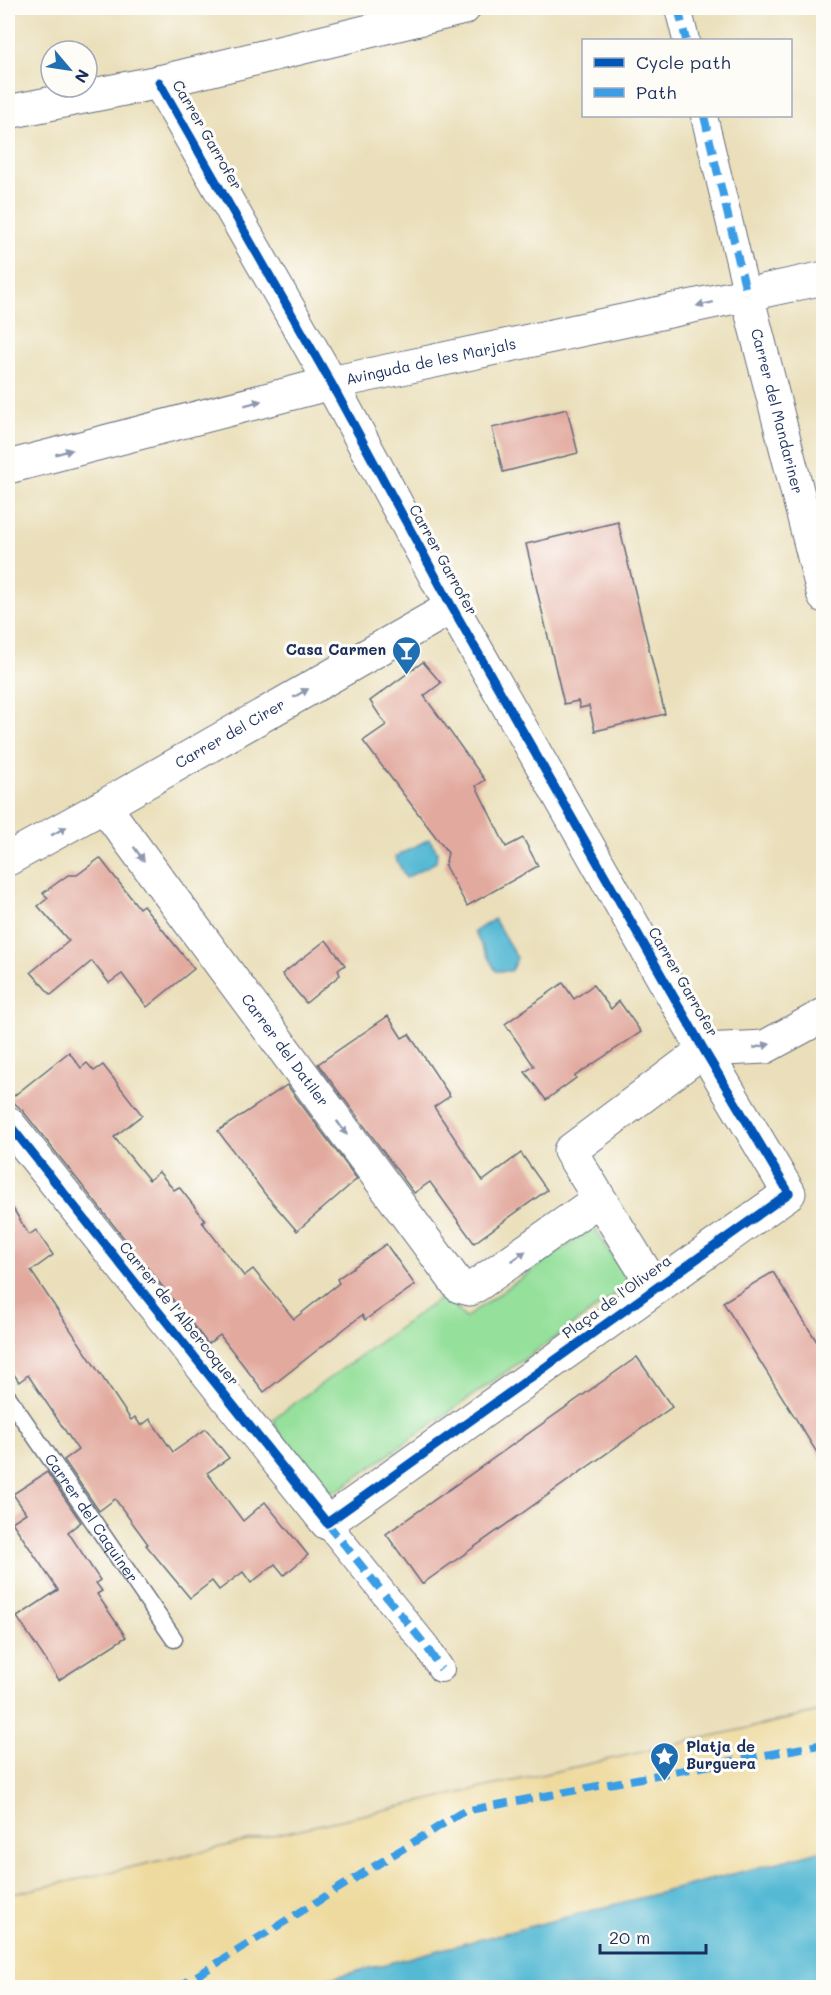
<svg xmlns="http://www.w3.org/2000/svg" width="831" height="1995" viewBox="0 0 831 1995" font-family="Mali,sans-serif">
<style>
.green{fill:#95e09b;stroke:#58887c;stroke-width:1.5}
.sand{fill:#eeda9e;stroke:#84847e;stroke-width:1.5}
.water{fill:#55b9d4;stroke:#387499;stroke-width:1.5}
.building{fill:#e2a99e}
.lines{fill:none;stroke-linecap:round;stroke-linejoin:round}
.service-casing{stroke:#636d7e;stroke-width:19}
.pedestrian-casing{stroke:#636d7e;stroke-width:28}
.minor-casing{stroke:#636d7e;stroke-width:35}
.service{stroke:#fff;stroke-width:16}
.pedestrian{stroke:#fff;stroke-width:26}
.minor{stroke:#fff;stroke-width:33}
.quiet{stroke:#3b9de6;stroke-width:8;stroke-dasharray:15 8;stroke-linecap:butt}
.cycleway-casing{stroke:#fdfcf7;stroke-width:13}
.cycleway{stroke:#0057b8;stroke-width:9}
.oneway{fill:#8d97ae}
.labels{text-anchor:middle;stroke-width:6;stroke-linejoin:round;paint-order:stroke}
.street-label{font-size:15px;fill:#1b2f5e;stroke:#fdfcf7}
.poi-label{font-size:15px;font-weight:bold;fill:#1b2f5e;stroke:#fdfcf7;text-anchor:end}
</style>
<rect width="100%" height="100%" fill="#fdfcf7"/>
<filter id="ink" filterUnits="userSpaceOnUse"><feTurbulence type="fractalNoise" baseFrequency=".0167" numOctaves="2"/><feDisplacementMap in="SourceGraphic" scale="12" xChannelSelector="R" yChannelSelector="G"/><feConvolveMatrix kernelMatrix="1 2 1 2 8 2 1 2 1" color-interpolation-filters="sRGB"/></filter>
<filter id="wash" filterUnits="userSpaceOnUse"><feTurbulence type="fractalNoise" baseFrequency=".008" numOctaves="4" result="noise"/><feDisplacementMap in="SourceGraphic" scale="24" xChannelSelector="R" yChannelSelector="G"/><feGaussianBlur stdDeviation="1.35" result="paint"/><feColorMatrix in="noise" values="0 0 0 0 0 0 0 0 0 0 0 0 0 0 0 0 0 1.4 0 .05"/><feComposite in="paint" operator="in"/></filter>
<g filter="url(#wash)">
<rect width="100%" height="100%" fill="#eadfba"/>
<path class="green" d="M594,1227L626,1277L625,1288L337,1491L324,1490L276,1429L274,1418L445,1295L465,1318Z"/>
<path class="sand" d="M823,1711V1853L775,1863L297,1987H8V1895Z"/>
<g class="water">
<path d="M429,839L437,851L436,862L406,878L395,857Z"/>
<path d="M494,919L517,958L511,971H496L474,932Z"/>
<path d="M823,1850V1987H297L775,1863Z"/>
</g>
<g id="blocks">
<g class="building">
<path d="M567,409L578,453L503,472L492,428Z"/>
<path d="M618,522L665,714L595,731L589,706L580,708L578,701L564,704L526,544Z"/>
<path d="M423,662L441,683L424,696L485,780L476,786L506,847L523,838L538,866L467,906L445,866L448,853L363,741L386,725L370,701Z"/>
<path d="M100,858L139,908L143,905L194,969L147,1007L122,974L109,983L92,961L51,995L31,972L69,941L38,906L48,898L43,893L68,875H77Z"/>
<path d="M326,940L345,965L338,970L340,975L306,1003L282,974Z"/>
<path d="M563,983L574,999L593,985L611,1009L619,1001L641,1032L575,1076L576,1078L546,1100L525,1072L534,1066L505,1024Z"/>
<path d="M388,1016L402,1038L409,1034L450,1096L434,1107L483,1181L521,1153L547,1190L474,1243L430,1182L414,1193L318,1064Z"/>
<path d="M69,1052L81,1068L87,1063L94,1071L103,1065L142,1115L114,1137L149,1180L159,1172L174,1190L179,1187L205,1220L202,1222L244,1276L253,1269L294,1319L339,1283L337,1279L386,1244L415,1285L365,1320L362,1315L264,1392L220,1335L208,1344L23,1111L10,1099Z"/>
<path d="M287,1085L357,1179L297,1231L265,1194L218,1131Z"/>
<path d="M8,1200L29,1235L36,1230L53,1255L31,1271L131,1420L135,1417L141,1426L150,1419L173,1452L206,1429L229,1458L207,1473L243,1521L265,1502L308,1555L284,1575L275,1564L251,1583L243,1572L219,1590L212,1581L190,1598L146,1545L148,1544L115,1499L99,1511L64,1460L78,1450L28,1375L19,1382L8,1365Z"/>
<path d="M773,1272L824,1353V1464L723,1302Z"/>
<path d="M637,1357L672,1407L422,1584L386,1534Z"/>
<path d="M47,1472L81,1522L68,1532L100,1580L96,1583L102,1591L97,1594L126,1637L59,1680L17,1617L58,1590L12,1522L26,1513L13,1494Z"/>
</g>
</g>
</g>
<g filter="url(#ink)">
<use href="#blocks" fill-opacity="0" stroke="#636d7e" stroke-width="1.5"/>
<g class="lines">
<defs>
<g id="service">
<path id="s1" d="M8,1397L174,1639"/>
</g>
<g id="pedestrian">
<path d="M678,8L686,40"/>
<path d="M704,116L747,295"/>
<path d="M327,1523L426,1646L441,1669"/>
</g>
<g id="minor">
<path d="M8,112L159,82L464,8"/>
<path id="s2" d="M747,295L824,596"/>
<path id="s3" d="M8,467L331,383L824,278"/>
<path id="s4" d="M104,806L459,1286L470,1289L480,1283L598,1200"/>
<path id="s5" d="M8,859L104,806L452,607"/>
<path d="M704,1050L765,1047L824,1015"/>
<path d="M8,1123L327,1523L789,1193L704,1050L452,607L331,383L159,82"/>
<path d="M655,1288L570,1151L704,1050"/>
</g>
</defs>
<use href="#service" class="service-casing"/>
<use href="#pedestrian" class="pedestrian-casing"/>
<use href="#minor" class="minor-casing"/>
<use href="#service" class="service"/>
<use href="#pedestrian" class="pedestrian"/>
<use href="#minor" class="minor"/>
<g class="quiet">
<path d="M678,8L686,40"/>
<path d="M704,116L747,295"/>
<path d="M327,1523L426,1646L441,1669"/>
<path d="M177,1988L464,1811L824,1744"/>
</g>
<defs>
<path id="cycleway" d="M8,1123L327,1523L789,1193L704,1050L452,607L331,383L159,82"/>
</defs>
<use href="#cycleway" class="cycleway-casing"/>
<use href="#cycleway" class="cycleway"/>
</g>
<defs><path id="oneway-solid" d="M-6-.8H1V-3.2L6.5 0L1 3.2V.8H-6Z" transform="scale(1.5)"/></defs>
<g class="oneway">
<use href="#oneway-solid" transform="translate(705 304) rotate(168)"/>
<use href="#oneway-solid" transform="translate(253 403) rotate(-15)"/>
<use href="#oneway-solid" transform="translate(64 452) rotate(-15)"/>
<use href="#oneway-solid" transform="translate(301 693) rotate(-30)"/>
<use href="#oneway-solid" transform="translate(59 831) rotate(-29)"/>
<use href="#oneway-solid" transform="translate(139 854) rotate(54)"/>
<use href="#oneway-solid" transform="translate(762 1046) rotate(-13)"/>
<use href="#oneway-solid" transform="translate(342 1128) rotate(54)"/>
<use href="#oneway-solid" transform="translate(519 1256) rotate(-35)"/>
</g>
</g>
<defs>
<symbol id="bar-pin" viewBox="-11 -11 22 30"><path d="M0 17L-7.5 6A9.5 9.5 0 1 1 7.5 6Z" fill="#1f6fb2" stroke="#fdfcf7"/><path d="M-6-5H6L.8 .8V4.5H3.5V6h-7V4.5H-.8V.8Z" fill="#fff"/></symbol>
<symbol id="sight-pin" viewBox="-11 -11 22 30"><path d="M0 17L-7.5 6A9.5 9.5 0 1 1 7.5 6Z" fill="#1f6fb2" stroke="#fdfcf7"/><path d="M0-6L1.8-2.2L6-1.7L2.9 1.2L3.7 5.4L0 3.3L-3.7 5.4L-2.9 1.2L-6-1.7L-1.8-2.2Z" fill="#fff"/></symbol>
</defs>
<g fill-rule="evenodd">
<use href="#bar-pin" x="390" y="634" width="33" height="45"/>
<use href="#sight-pin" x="648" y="1740" width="33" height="45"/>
</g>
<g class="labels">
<g class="street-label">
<text transform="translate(207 135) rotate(60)" y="5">Carrer Garrofer</text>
<text dy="5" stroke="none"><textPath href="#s3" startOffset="436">Avinguda de les Marjals</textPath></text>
<text dy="5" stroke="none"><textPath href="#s2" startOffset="120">Carrer del Mandariner</textPath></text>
<text transform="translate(443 560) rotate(61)" y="5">Carrer Garrofer</text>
<text dy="5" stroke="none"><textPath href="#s5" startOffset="255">Carrer del Cirer</textPath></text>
<text transform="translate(683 982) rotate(60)" y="5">Carrer Garrofer</text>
<text dy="5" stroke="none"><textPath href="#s4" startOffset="304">Carrer del Datiler</textPath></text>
<text transform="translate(617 1297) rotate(-36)" y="5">Plaça de l'Olivera</text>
<text transform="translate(179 1314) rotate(51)" y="5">Carrer de l'Albercoquer</text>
<text dy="5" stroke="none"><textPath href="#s1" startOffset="147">Carrer del Caquiner</textPath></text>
</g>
<g class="poi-label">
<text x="386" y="655">Casa Carmen</text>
<text x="686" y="1752" text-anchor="start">Platja de<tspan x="686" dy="17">Burguera</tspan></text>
</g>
</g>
<rect width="831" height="1995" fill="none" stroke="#fdfcf7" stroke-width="30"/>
<rect x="582" y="39" width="210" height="78" fill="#fdfcf7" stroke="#a3aaba" stroke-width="1.5"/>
<rect x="594" y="58" width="30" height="9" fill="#0057b8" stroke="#a3aaba" stroke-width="1.5"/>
<text x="636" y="69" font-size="18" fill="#1b2f5e">Cycle path</text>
<rect x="594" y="88" width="30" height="9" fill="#3b9de6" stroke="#a3aaba" stroke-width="1.5"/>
<text x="636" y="99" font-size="18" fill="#1b2f5e">Path</text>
<g transform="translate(69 69) rotate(119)"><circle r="28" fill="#fdfcf7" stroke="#a3aaba" stroke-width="1.5"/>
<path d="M0-4.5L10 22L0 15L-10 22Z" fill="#1f6fb2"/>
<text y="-9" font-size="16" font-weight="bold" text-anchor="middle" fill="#1b2f5e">N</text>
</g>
<path d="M600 1944v9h106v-9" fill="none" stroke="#1b2f5e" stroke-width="3"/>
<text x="609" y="1944" font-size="18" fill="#1b2f5e" stroke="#fdfcf7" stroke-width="4.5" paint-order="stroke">20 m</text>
</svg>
